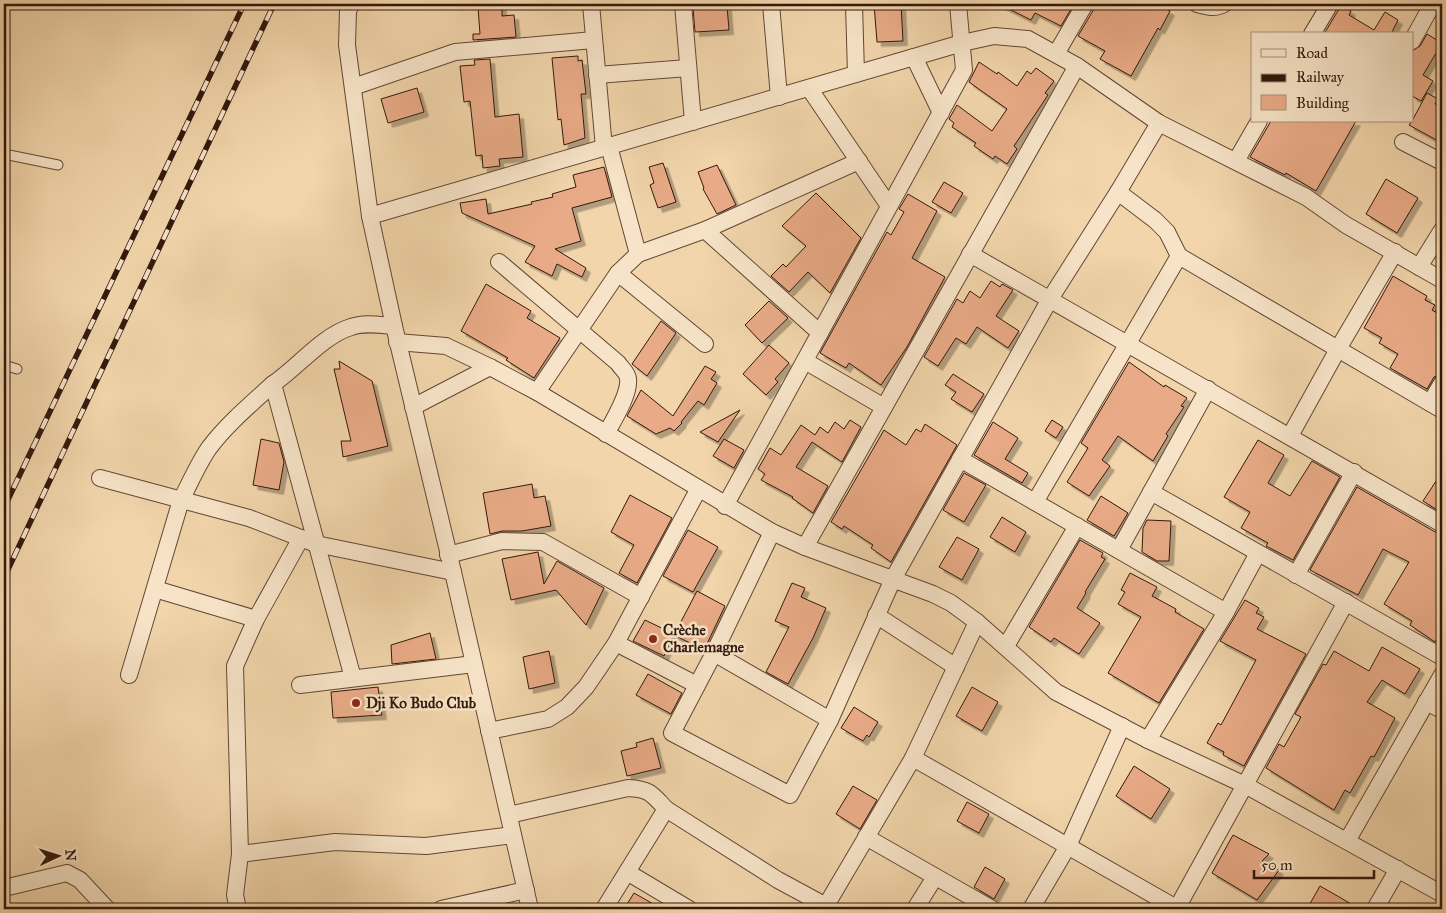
<svg xmlns="http://www.w3.org/2000/svg" width="1446" height="913" viewBox="0 0 1446 913" font-family="'IM FELL Great Primer',serif">
<style>
.building{fill:#e9ab87;stroke:#33180d;filter:url(#shadow)}
.lines{fill:none;stroke-linecap:round;stroke-linejoin:round}
.service-casing{stroke:#634734;stroke-width:11}
.minor-casing{stroke:#634734;stroke-width:18}
.service{stroke:#f7e4c8;stroke-width:9}
.minor{stroke:#f7e4c8;stroke-width:16}
.rail-casing{stroke:#33180d;stroke-width:5.5}
.rail{stroke:#f7e4c8;stroke-width:4;stroke-dasharray:11;stroke-linecap:butt}
.poi-dot{fill:#8f2418;stroke:#f7e4c8;stroke-width:2}
.labels{text-anchor:middle;stroke-width:5;stroke-linejoin:round;paint-order:stroke}
.poi-label{font-size:15px;font-weight:bold;fill:#33180d;stroke:#f7e4c8;text-anchor:start}
</style>
<defs>
<filter id="shadow"><feDropShadow dx="4.5" dy="4.5" stdDeviation="0" flood-color="#0004"/></filter>
</defs>
<rect width="100%" height="100%" fill="#f2d5ab"/>
<filter id="stains"><feTurbulence type="fractalNoise" baseFrequency=".004" numOctaves="4"/><feColorMatrix values="0 0 0 0 .2 0 0 0 0 .09 0 0 0 0 .02 0 0 0 .5 -.17"/></filter>
<radialGradient id="worn" r=".72"><stop offset=".6" stop-color="#630" stop-opacity="0"/><stop offset="1" stop-color="#630" stop-opacity=".3"/></radialGradient>
<g class="building">
<path d="M874,4H901L903,41L877,42Z"/>
<path d="M999,4H1074L1061,26L1035,13L1031,20Z"/>
<path d="M1095,4H1157L1170,11L1160,30L1158,28L1131,76L1100,59L1105,51L1078,36L1094,9Z"/>
<path d="M1340,4L1351,11L1349,15L1374,30L1385,12L1398,20L1391,34H1324L1339,9Z"/>
<path d="M502,5V16L514,15L516,37L473,40V34H480L478,7Z"/>
<path d="M727,6L729,30L695,32L693,8Z"/>
<path d="M1427,34L1442,43L1423,75L1433,81L1421,101L1412,96V51L1420,46Z"/>
<path d="M578,56V61L582,60L586,94H581L585,138L564,145L561,119L558,120L552,58Z"/>
<path d="M490,59L495,117L519,114L523,157L499,159L500,166L483,168L482,155L476,156L470,101L464,102L460,66L475,65L474,60Z"/>
<path d="M979,62L997,74L998,72L1017,86L1027,71L1031,74L1036,68L1054,81L1045,93L1048,95L1014,146L1017,149L1007,164L995,156L993,159L974,146L976,143L952,127L954,123L949,119L957,105L992,131L1007,109L969,82Z"/>
<path d="M417,88L424,112L388,123L381,99Z"/>
<path d="M1427,93L1438,99L1435,104L1442,108V143L1409,125L1412,121Z"/>
<path d="M1271,121H1356L1316,191L1286,173L1285,175L1250,157Z"/>
<path d="M663,163L676,202L658,208L650,185L654,183L649,167Z"/>
<path d="M717,165L736,205L717,214L703,189L704,188L698,172Z"/>
<path d="M604,167L612,197L572,208L581,241L555,249L586,268L582,277L557,264L552,276L525,262L535,246L462,213L460,203L486,199L488,214L532,204L531,202L553,197L552,194L576,187L573,175Z"/>
<path d="M1386,179L1418,198L1397,233L1366,214Z"/>
<path d="M944,182L963,193L951,213L932,202Z"/>
<path d="M816,193L861,238L830,293L808,272L789,292L771,276L783,264L786,267L806,246L782,226Z"/>
<path d="M908,194L937,211L912,258L945,277L907,347L881,385L849,363L846,368L820,353L887,232L891,235L904,212L899,209Z"/>
<path d="M1393,276L1427,296L1425,300L1435,305L1432,310L1442,316V373L1434,377L1427,389L1390,368L1398,354L1379,343L1382,338L1364,328Z"/>
<path d="M991,281L1000,287L1002,284L1013,290L996,316L1019,331L1008,348L977,327L966,344L956,338L938,366L924,357L957,299L963,303L970,291L980,298Z"/>
<path d="M486,284L531,311L527,318L560,338L534,378L506,360L508,358L461,331Z"/>
<path d="M769,301L788,318L762,343L745,325Z"/>
<path d="M661,321L676,333L647,376L632,364Z"/>
<path d="M769,345L789,363L775,379L778,382L766,395L743,374Z"/>
<path d="M339,361L372,381L388,446L343,457L341,441H351L334,369H340Z"/>
<path d="M1129,362L1164,387L1165,385L1187,398L1181,406L1184,407L1166,434L1168,436L1153,461L1118,436L1102,460L1110,466L1089,496L1067,482L1088,448L1081,443Z"/>
<path d="M705,366L716,372L711,379L717,383L704,405L698,401L681,422L682,423L674,431L670,428L656,434L627,416L641,390L673,416Z"/>
<path d="M953,374L984,394L972,412L951,399L956,392L945,385Z"/>
<path d="M740,410L718,442L700,432Z"/>
<path d="M850,420L861,427L842,462L812,442L796,467L828,486L813,513L792,498L793,497L761,480L765,474L758,469L770,448L781,455L801,425L815,435L820,427L828,433L835,422L844,429Z"/>
<path d="M1052,420L1063,427L1056,438L1045,431Z"/>
<path d="M993,422L1018,438L1005,459L1028,473L1022,483L974,455Z"/>
<path d="M925,424L957,445L891,562L871,548L873,545L844,526L842,529L831,522L884,430L906,445L916,429L921,432Z"/>
<path d="M261,439L279,443L284,462L279,490L253,485Z"/>
<path d="M724,439L744,450L734,468L713,456Z"/>
<path d="M1258,440L1284,455L1268,483L1290,496L1312,461L1340,477L1293,560L1266,546L1268,543L1241,528L1250,512L1224,497Z"/>
<path d="M1442,472V513L1423,501Z"/>
<path d="M964,473L986,485L964,522L943,510Z"/>
<path d="M532,484L534,498L545,496L551,526L522,531H502L490,534L483,493Z"/>
<path d="M1357,487L1437,533L1442,534V631L1435,642L1410,625L1412,621L1384,604L1409,562L1383,549L1358,595L1310,570Z"/>
<path d="M630,495L672,518L637,583L619,573L634,545L611,532Z"/>
<path d="M1101,496L1128,513L1114,536L1087,520Z"/>
<path d="M1002,517L1026,532L1015,552L990,537Z"/>
<path d="M1147,520L1171,521L1169,561H1157L1142,552L1143,528Z"/>
<path d="M688,530L718,547L693,592L663,576Z"/>
<path d="M957,537L979,549L962,580L939,567Z"/>
<path d="M1080,540L1103,553L1101,557L1105,559L1085,592L1086,593L1077,608L1100,623L1079,654L1054,638L1051,642L1029,627Z"/>
<path d="M538,552L544,584L557,561L604,588L586,625L556,590L511,600L502,559Z"/>
<path d="M1130,573L1157,587L1152,596L1176,609L1175,612L1204,629L1159,703L1108,673L1141,617L1118,604L1125,592L1121,590Z"/>
<path d="M792,583L805,588L801,597L826,608L813,638L788,684L766,672L789,627L775,621Z"/>
<path d="M697,591L725,606L704,650L674,635Z"/>
<path d="M1245,600L1259,608L1256,613L1264,617L1257,629L1306,654L1244,766L1223,755L1224,752L1207,743L1218,723L1221,725L1256,660L1220,641Z"/>
<path d="M645,620L674,634L664,656L633,641Z"/>
<path d="M430,633L436,659L392,664L391,645Z"/>
<path d="M1382,647L1420,669L1405,694L1382,680L1367,702L1395,718L1374,757L1371,756L1350,793L1345,790L1334,810L1266,768L1279,744L1284,747L1301,717L1295,714L1323,664L1326,665L1334,651L1369,671Z"/>
<path d="M549,651L555,683L529,689L523,657Z"/>
<path d="M648,674L682,693L671,714L636,695Z"/>
<path d="M378,687L382,715L333,718L331,692Z"/>
<path d="M972,687L998,702L982,731L956,716Z"/>
<path d="M854,707L878,722L869,737L867,735L863,741L841,728Z"/>
<path d="M653,738L661,768L627,776L621,751L637,747L636,743Z"/>
<path d="M1134,766L1170,789L1151,819L1116,796Z"/>
<path d="M853,786L877,800L860,829L836,814Z"/>
<path d="M967,802L989,814L979,833L957,821Z"/>
<path d="M1233,835L1269,854L1262,861L1279,870L1257,900L1212,873Z"/>
<path d="M985,867L1005,879L994,899L974,887Z"/>
<path d="M1320,886L1360,909H1307Z"/>
<path d="M634,893L662,909H624Z"/>
</g>
<g class="lines">
<defs>
<g id="service">
<path d="M4,154L58,165"/>
<path d="M4,365L17,369"/>
</g>
<g id="minor">
<path d="M351,4L348,11L347,45L370,216L394,326L453,572L530,909"/>
<path d="M591,4L604,148"/>
<path d="M683,4L693,122"/>
<path d="M771,4L779,97"/>
<path d="M854,4L856,74"/>
<path d="M1197,4C1208,7 1214,9 1224,4"/>
<path d="M1312,34L1330,4"/>
<path d="M1412,41L1432,5"/>
<path d="M1056,54L1085,4"/>
<path d="M914,57L941,113"/>
<path d="M597,75L688,68"/>
<path d="M353,87L455,52L594,40"/>
<path d="M809,88L889,206"/>
<path d="M1403,142L1442,162"/>
<path d="M609,146L638,254"/>
<path d="M1236,161L1259,121"/>
<path d="M370,216L962,43L994,36L1028,39L1077,66L1159,123L1306,197L1346,225L1442,280"/>
<path d="M705,230L820,333"/>
<path d="M970,254L1442,524"/>
<path d="M1179,256L1442,410"/>
<path d="M499,262L618,363C621,368 628,373 628,379C630,394 613,421 606,434"/>
<path d="M1419,267L1442,230"/>
<path d="M618,273L705,344"/>
<path d="M397,342L446,346L490,367L537,392L772,532L805,547L933,594L951,603L977,622L1056,692L1148,740L1245,785L1442,894"/>
<path d="M805,361L884,407"/>
<path d="M537,392L618,273L638,254L705,230L859,161"/>
<path d="M1430,403L1442,383"/>
<path d="M413,407L490,367"/>
<path d="M1290,436L1338,349L1395,252"/>
<path d="M960,459L1226,612"/>
<path d="M100,478L249,518L316,544L453,572"/>
<path d="M1151,492L1442,657"/>
<path d="M1035,502L1179,256L1167,232L1155,220L1118,192"/>
<path d="M725,506L964,70L958,4"/>
<path d="M772,532L714,653L672,733L790,795L830,720L893,579L1050,299L1118,192L1159,123"/>
<path d="M805,547L1077,66"/>
<path d="M1119,550L1208,389"/>
<path d="M448,555L502,541L543,542L641,597"/>
<path d="M1296,575L1354,472"/>
<path d="M155,589L256,619"/>
<path d="M876,615L956,667"/>
<path d="M616,643L697,685"/>
<path d="M1006,646L1077,526"/>
<path d="M714,653L830,720"/>
<path d="M129,675L181,500C190,483 198,464 209,448C227,424 251,404 273,384"/>
<path d="M353,678L273,384C298,367 322,336 351,327C364,322 380,325 394,326"/>
<path d="M300,685L474,664"/>
<path d="M1426,702L1442,710"/>
<path d="M489,731L548,719L567,707L586,687L616,643L698,490"/>
<path d="M1148,740L1226,612L1258,553"/>
<path d="M913,758L1178,909"/>
<path d="M666,809L778,880L826,906"/>
<path d="M509,815L628,788C650,789 652,794 666,809L604,909"/>
<path d="M866,837L992,909"/>
<path d="M1347,841L1442,675"/>
<path d="M240,854L335,842L426,846L513,835"/>
<path d="M627,872L689,909"/>
<path d="M4,888L67,873L80,880L107,909"/>
<path d="M1177,908L1346,602"/>
<path d="M238,909L235,895L240,854L235,666L256,619L301,538"/>
<path d="M441,909L526,890"/>
<path d="M824,909L913,758L977,622"/>
<path d="M915,909L935,877"/>
<path d="M1031,909L1068,846L1122,726"/>
<path d="M1375,909L1398,869"/>
</g>
</defs>
<use href="#service" class="service-casing"/>
<use href="#minor" class="minor-casing"/>
<use href="#service" class="service"/>
<use href="#minor" class="minor"/>
<defs>
<g id="rail">
<path d="M4,508L244,4"/>
<path d="M4,578L274,4"/>
</g>
</defs>
<use href="#rail" class="rail-casing"/>
<use href="#rail" class="rail"/>
</g>
<g class="poi-dot">
<circle cx="653" cy="639" r="5"/>
<circle cx="356" cy="703" r="5"/>
</g>
<g class="labels">
<g class="poi-label">
<text x="663" y="635">Crèche<tspan x="663" dy="17">Charlemagne</tspan></text>
<text x="366" y="708">Dji Ko Budo Club</text>
</g>
</g>
<rect width="1446" height="913" fill="none" stroke="#f2d5ab" stroke-width="20"/>
<rect x="5" y="5" width="1436" height="903" fill="none" stroke="#33180d" stroke-width="2.5"/>
<rect x="10" y="10" width="1426" height="893" fill="none" stroke="#33180d"/>
<rect x="1251" y="32" width="162" height="90" fill="#f7e4c8" stroke="#a9927d"/>
<rect x="1261" y="49" width="25" height="8" fill="#f7e4c8" stroke="#a9927d"/>
<text x="1296" y="58" font-size="15" fill="#33180d">Road</text>
<rect x="1261" y="74" width="25" height="8" fill="#33180d" stroke="#a9927d"/>
<text x="1296" y="82" font-size="15" fill="#33180d">Railway</text>
<rect x="1261" y="95" width="25" height="15" fill="#e9ab87" stroke="#a9927d"/>
<text x="1296" y="108" font-size="15" fill="#33180d">Building</text>
<g transform="translate(58 856) rotate(86)" stroke="#f7e4c8" stroke-width="4" paint-order="stroke">
<path d="M0-4L9 19L0 12L-9 19Z" fill="#33180d"/>
<text y="-8" font-size="14" font-weight="bold" text-anchor="middle" fill="#33180d">N</text>
</g>
<path d="M1254 870v8h120v-8" fill="none" stroke="#33180d" stroke-width="2.5"/>
<text x="1261" y="870" font-size="15" fill="#33180d" stroke="#f7e4c8" stroke-width="4" paint-order="stroke">50 m</text>
<rect width="100%" height="100%" filter="url(#stains)"/>
<rect width="100%" height="100%" fill="url(#worn)"/>
</svg>
